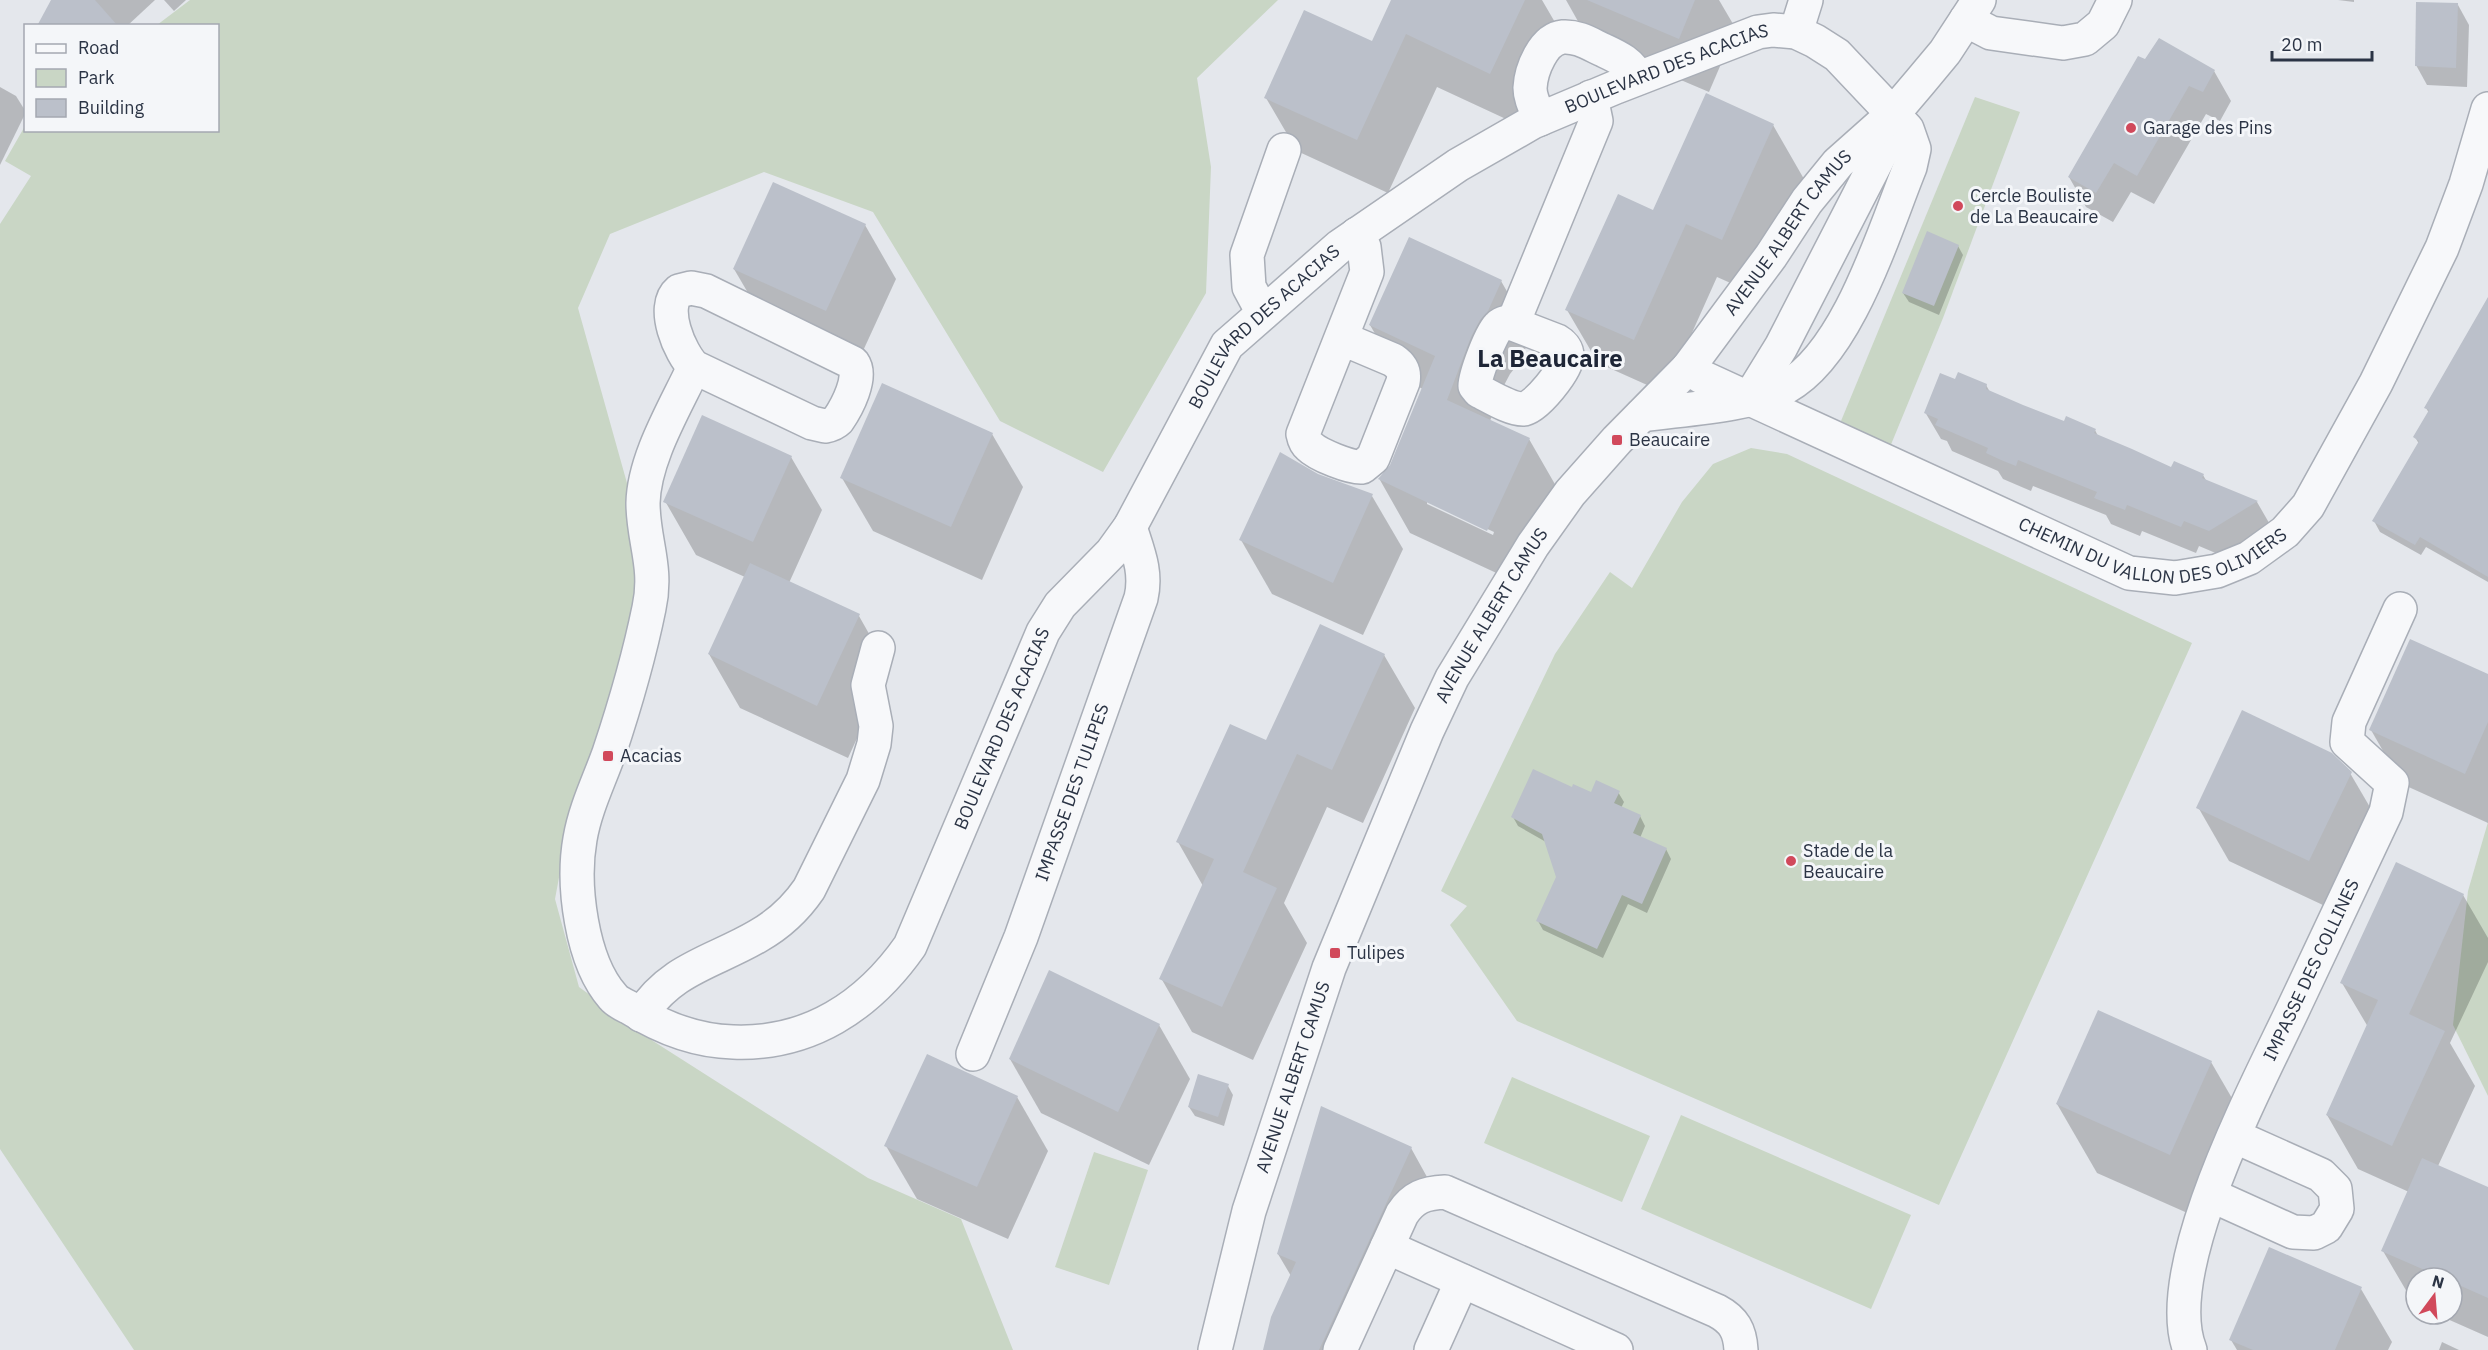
<svg xmlns="http://www.w3.org/2000/svg" width="2488" height="1350" viewBox="0 0 2488 1350" font-family="'IBM Plex Sans',sans-serif">
<style>
.green{fill:#c9d6c5}
.shadow{fill:#0003;fill-rule:evenodd}
.building{fill:#bbc0ca}
.lines{fill:none;stroke-linecap:round;stroke-linejoin:round}
.minor-casing{stroke:#a9aeb7;stroke-width:36}
.minor{stroke:#f7f8fa;stroke-width:33}
.poi-dot{fill:#d1495b;stroke:#f4f6f9;stroke-width:2}
.labels{text-anchor:middle;stroke-width:6;stroke-linejoin:round;paint-order:stroke}
.street-label{font-size:18px;fill:#2b3445;stroke:#f4f6f9}
.poi-label{font-size:18px;fill:#2b3445;stroke:#f4f6f9;text-anchor:start}
.district-label{font-size:24px;font-weight:bold;fill:#1d2536;stroke:#f4f6f9}
</style>
<rect width="100%" height="100%" fill="#e4e7ec"/>
<g class="green">
<path d="M190,0H1278L1197,78L1211,167L1206,293L1103,472L1000,421L873,212L764,172L610,234L578,308L646,551L650,620L571,813L555,899L579,987L653,1041L868,1178L961,1219L1013,1350H134L0,1149V224L31,176L5,161L25,126L26,130H218V26L157,25Z"/>
<path d="M1975,97L2020,112L1943,318L1890,447L1841,421Z"/>
<path d="M1751,448L1787,454L2192,643L1939,1205L1517,1021L1450,925L1467,906L1441,891L1555,654L1610,572L1632,588L1682,502L1713,464Z"/>
<path d="M2488,822V1096L2453,1025L2468,891Z"/>
<path d="M1512,1077L1650,1136L1622,1202L1484,1143Z"/>
<path d="M1681,1115L1911,1215L1871,1309L1641,1209Z"/>
<path d="M1094,1152L1148,1170L1109,1285L1055,1267Z"/>
</g>
<g class="shadow">
<path d="M52,0H155L127,26H39Z"/>
<path d="M164,0H186L174,11Z"/>
<path d="M1393,0H1542L1563,36L1521,126L1437,87L1388,193L1297,151L1266,98L1373,43Z"/>
<path d="M1566,0H1719L1736,29L1709,92L1589,41Z"/>
<path d="M2338,0H2354V2Z"/>
<path d="M2458,5L2469,25L2467,87L2427,85L2416,65Z"/>
<path d="M2146,61L2214,71L2231,101L2220,121L2206,114L2154,204L2131,192L2113,222L2086,207L2069,177Z"/>
<path d="M0,87L16,96L26,112L0,165Z"/>
<path d="M1773,125L1804,179L1753,293L1717,277L1665,393L1598,363L1567,310L1654,212Z"/>
<path d="M865,225L896,279L857,364L765,322L734,269Z"/>
<path d="M1958,246L1963,255L1939,315L1909,302L1903,293Z"/>
<path d="M1501,281L1532,335L1518,364L1510,374L1501,391L1490,421L1529,439L1560,493L1518,583L1410,533L1380,480L1392,466L1423,389L1401,379L1370,325ZM1427,501L1494,532L1493,535L1427,504Z"/>
<path d="M2488,300V582L2426,547L2421,555L2380,532L2374,521L2419,444L2415,437L2429,413L2426,408Z"/>
<path d="M1955,381L1986,385L1990,392L2064,423L2095,430L2098,436L2172,469L2203,475L2207,482L2257,502L2272,528L2225,557L2199,546L2196,553L2142,531L2140,536L2111,524L2106,515L2033,486L2031,491L2003,479L1998,471L1952,451L1947,441L1941,439L1925,412Z"/>
<path d="M992,434L1023,487L982,580L873,531L842,478Z"/>
<path d="M791,457L822,510L789,583L859,616L889,669L848,758L740,708L709,654L745,577L696,555L665,501Z"/>
<path d="M1372,496L1403,549L1363,635L1272,594L1241,540Z"/>
<path d="M1384,655L1415,708L1363,823L1327,807L1284,903L1307,943L1253,1060L1192,1032L1161,978L1203,886L1178,842L1267,742Z"/>
<path d="M2488,675V823L2402,784L2371,730Z"/>
<path d="M2350,773L2381,826L2340,913L2229,861L2198,807Z"/>
<path d="M1572,789L1591,794L1618,792L1624,802L1621,808L1640,816L1645,826L1640,838L1666,849L1671,859L1647,913L1628,904L1603,958L1543,930L1538,921L1558,877L1546,842L1518,826L1513,817Z"/>
<path d="M2463,895L2488,938V962L2450,1043L2475,1086L2438,1166L2488,1189V1337L2436,1314H2452V1278H2416V1305L2414,1304L2383,1251L2409,1192L2358,1169L2327,1115L2368,1027L2342,983Z"/>
<path d="M1159,1025L1190,1079L1149,1165L1041,1113L1010,1059Z"/>
<path d="M2211,1062L2251,1131L2210,1223L2097,1173L2057,1104Z"/>
<path d="M1228,1086L1233,1095L1224,1126L1195,1116L1189,1107Z"/>
<path d="M1017,1097L1048,1151L1008,1239L917,1199L886,1146Z"/>
<path d="M1411,1148L1432,1186L1358,1350H1264L1291,1276L1278,1254Z"/>
<path d="M2361,1289L2392,1342L2388,1350H2237L2231,1340Z"/>
<path d="M2442,1342L2459,1350H2439Z"/>
</g>
<g class="building">
<path d="M51,0H95L118,26H37Z"/>
<path d="M1391,0H1525L1490,74L1406,34L1357,140L1264,98L1304,10L1372,41Z"/>
<path d="M1587,0H1695L1679,39Z"/>
<path d="M2416,2L2458,3L2456,68L2415,66Z"/>
<path d="M2159,38L2215,70L2203,92L2189,86L2137,176L2114,163L2096,193L2068,177L2138,56L2145,59Z"/>
<path d="M1706,93L1774,124L1722,240L1686,224L1634,340L1565,310L1618,194L1653,210Z"/>
<path d="M773,182L866,224L826,311L733,269Z"/>
<path d="M1927,231L1959,245L1934,306L1902,293Z"/>
<path d="M1409,237L1502,280L1488,311L1480,320L1471,337L1447,400L1530,438L1487,531L1378,479L1390,465L1435,356L1369,325Z"/>
<path d="M2488,297V577L2420,537L2415,545L2372,521L2419,441L2413,437L2429,410L2424,408Z"/>
<path d="M1958,372L1987,384L1986,389L2023,405L2064,421L2066,416L2096,429L2094,433L2132,449L2171,467L2174,461L2204,474L2202,478L2258,501L2209,531L2184,521L2181,527L2127,505L2125,510L2094,498L2097,492L2018,460L2016,466L2001,460L1986,453L1988,448L1935,425L1938,419L1924,413L1940,373L1955,379Z"/>
<path d="M882,383L993,433L951,527L840,478Z"/>
<path d="M702,415L792,456L753,542L663,502Z"/>
<path d="M1280,452L1318,474L1373,494L1333,583L1239,540Z"/>
<path d="M750,563L860,614L817,706L708,654Z"/>
<path d="M1320,624L1385,654L1332,770L1297,754L1283,784L1243,872L1277,888L1222,1007L1159,979L1214,859L1176,842L1230,724L1266,740Z"/>
<path d="M2410,639L2488,674V722L2465,774L2369,730Z"/>
<path d="M2242,710L2332,753L2352,772L2309,861L2196,808Z"/>
<path d="M1533,769L1572,787L1573,784L1591,792L1596,780L1620,791L1614,803L1641,815L1633,833L1667,848L1642,904L1622,895L1597,949L1536,921L1556,877L1542,834L1511,817Z"/>
<path d="M2396,862L2464,894L2409,1014L2445,1031L2392,1146L2326,1115L2378,1000L2340,983Z"/>
<path d="M1049,970L1160,1024L1118,1112L1009,1059Z"/>
<path d="M2098,1010L2212,1061L2170,1155L2056,1104Z"/>
<path d="M927,1054L1018,1096L977,1187L884,1146Z"/>
<path d="M1198,1074L1229,1084L1218,1117L1188,1107Z"/>
<path d="M1321,1106L1412,1147L1319,1350H1263L1271,1317L1296,1262L1277,1254Z"/>
<path d="M2422,1158L2488,1187V1298L2452,1282V1278H2443L2381,1251Z"/>
<path d="M2269,1247L2362,1287L2335,1350H2253L2229,1340Z"/>
</g>
<g class="lines">
<defs>
<g id="minor">
<path d="M1966,20L1991,33L2063,43L2085,39L2103,24L2115,0"/>
<path d="M1796,32L1806,0"/>
<path d="M1540,119C1536,109 1530,99 1530,88C1531,70 1543,39 1563,37C1578,36 1590,44 1603,50C1618,57 1630,62 1638,78"/>
<path d="M691,288L706,291L853,363C863,377 847,407 838,420C835,423 830,425 825,426L812,423L694,367C680,353 660,307 679,291Z"/>
<path d="M1263,313L1249,287L1247,255L1284,150"/>
<path d="M1508,322L1557,341C1562,344 1567,349 1567,356C1568,368 1535,409 1523,409C1510,409 1491,397 1479,391L1475,386C1475,376 1491,332 1499,326C1502,323 1504,323 1508,322Z"/>
<path d="M1513,323L1596,121L1591,97"/>
<path d="M1341,338L1393,360C1402,366 1405,372 1403,382L1373,458L1362,467C1351,468 1318,455 1309,446C1305,443 1304,439 1303,434L1367,272L1364,247L1357,234"/>
<path id="s1" d="M694,367C675,408 644,458 643,503C643,541 658,567 649,608C639,657 625,705 609,753C599,781 585,809 580,839C572,884 581,961 613,997C617,1002 624,1005 630,1008C662,1028 695,1041 733,1042C809,1045 868,1006 910,946L1043,632L1060,605L1112,552L1130,527L1227,345L1340,246L1458,165L1533,122L1616,87L1758,32L1773,30L1796,32L1815,41L1837,55L1907,129L1914,149L1910,167C1884,231 1848,353 1786,387C1749,406 1684,409 1642,415"/>
<path id="s2" d="M1688,368L1702,377L2129,573L2175,578L2217,571L2249,558L2285,532L2308,506L2376,383L2442,248L2466,184L2488,109"/>
<path d="M1749,399L1781,347L1884,147L1892,115"/>
<path d="M641,1015C671,968 714,962 758,936C779,924 796,908 809,889L863,780L874,744L876,726L868,685L878,648"/>
<path id="s3" d="M973,1054L1021,937L1141,598C1147,572 1138,552 1130,527"/>
<path d="M2211,1195L2293,1232L2314,1233L2326,1227L2337,1209L2335,1189L2321,1175L2234,1136"/>
<path d="M1387,1247L1616,1350"/>
<path id="s4" d="M1215,1350L1249,1211L1329,968L1427,731L1452,678L1533,545L1570,493L1617,440L1688,368L1771,256L1807,201L1838,163L1892,115L1920,82L1945,52L1979,0"/>
<path d="M1340,1350L1402,1214C1413,1197 1425,1193 1445,1192L1717,1311C1734,1320 1740,1331 1741,1350"/>
<path d="M1431,1350L1462,1281"/>
<path id="s5" d="M2190,1350C2158,1269 2259,1082 2295,1005C2325,941 2356,877 2386,812L2392,783L2347,742L2349,722L2400,609"/>
</g>
</defs>
<use href="#minor" class="minor-casing"/>
<use href="#minor" class="minor"/>
</g>
<g class="poi-dot">
<circle cx="2131" cy="128" r="6"/>
<circle cx="1958" cy="206" r="6"/>
<rect x="1611" y="434" width="12" height="12" rx="3"/>
<rect x="602" y="750" width="12" height="12" rx="3"/>
<circle cx="1791" cy="861" r="6"/>
<rect x="1329" y="947" width="12" height="12" rx="3"/>
</g>
<g class="labels">
<g class="street-label">
<text dy="6" stroke="none"><textPath href="#s1" startOffset="2208">BOULEVARD DES ACACIAS</textPath></text>
<text dy="6" stroke="none"><textPath href="#s4" startOffset="1274">AVENUE ALBERT CAMUS</textPath></text>
<text dy="6" stroke="none"><textPath href="#s1" startOffset="1722">BOULEVARD DES ACACIAS</textPath></text>
<text dy="6" stroke="none"><textPath href="#s2" startOffset="510">CHEMIN DU VALLON DES OLIVIERS</textPath></text>
<text dy="6" stroke="none"><textPath href="#s4" startOffset="788">AVENUE ALBERT CAMUS</textPath></text>
<text dy="6" stroke="none"><textPath href="#s1" startOffset="1236">BOULEVARD DES ACACIAS</textPath></text>
<text dy="6" stroke="none"><textPath href="#s3" startOffset="280">IMPASSE DES TULIPES</textPath></text>
<text dy="6" stroke="none"><textPath href="#s5" startOffset="406">IMPASSE DES COLLINES</textPath></text>
<text dy="6" stroke="none"><textPath href="#s4" startOffset="284">AVENUE ALBERT CAMUS</textPath></text>
</g>
<g class="poi-label">
<text x="2143" y="134">Garage des Pins</text>
<text x="1970" y="202">Cercle Bouliste<tspan x="1970" dy="21">de La Beaucaire</tspan></text>
<text x="1629" y="446">Beaucaire</text>
<text x="620" y="762">Acacias</text>
<text x="1803" y="857">Stade de la<tspan x="1803" dy="21">Beaucaire</tspan></text>
<text x="1347" y="959">Tulipes</text>
</g>
<g class="district-label">
<text x="1550" y="367">La Beaucaire</text>
</g>
</g>
<rect x="24" y="24" width="195" height="108" fill="#f4f6f9" stroke="#a4a8b1" stroke-width="1.5"/>
<rect x="36" y="44" width="30" height="9" fill="#f7f8fa" stroke="#a4a8b1" stroke-width="1.5"/>
<text x="78" y="54" font-size="18" fill="#2b3445">Road</text>
<rect x="36" y="69" width="30" height="18" fill="#c9d6c5" stroke="#a4a8b1" stroke-width="1.5"/>
<text x="78" y="84" font-size="18" fill="#2b3445">Park</text>
<rect x="36" y="99" width="30" height="18" fill="#bbc0ca" stroke="#a4a8b1" stroke-width="1.5"/>
<text x="78" y="114" font-size="18" fill="#2b3445">Building</text>
<g transform="translate(2434 1296) rotate(16)"><circle r="28" fill="#f4f6f9" stroke="#a4a8b1" stroke-width="1.5"/>
<path d="M0-4.5L10 22L0 15L-10 22Z" fill="#d1495b"/>
<text y="-9" font-size="16" font-weight="bold" text-anchor="middle" fill="#2b3445">N</text>
</g>
<path d="M2272 51v9h100v-9" fill="none" stroke="#2b3445" stroke-width="3"/>
<text x="2281" y="51" font-size="18" fill="#2b3445" stroke="#f4f6f9" stroke-width="4.5" paint-order="stroke">20 m</text>
</svg>
